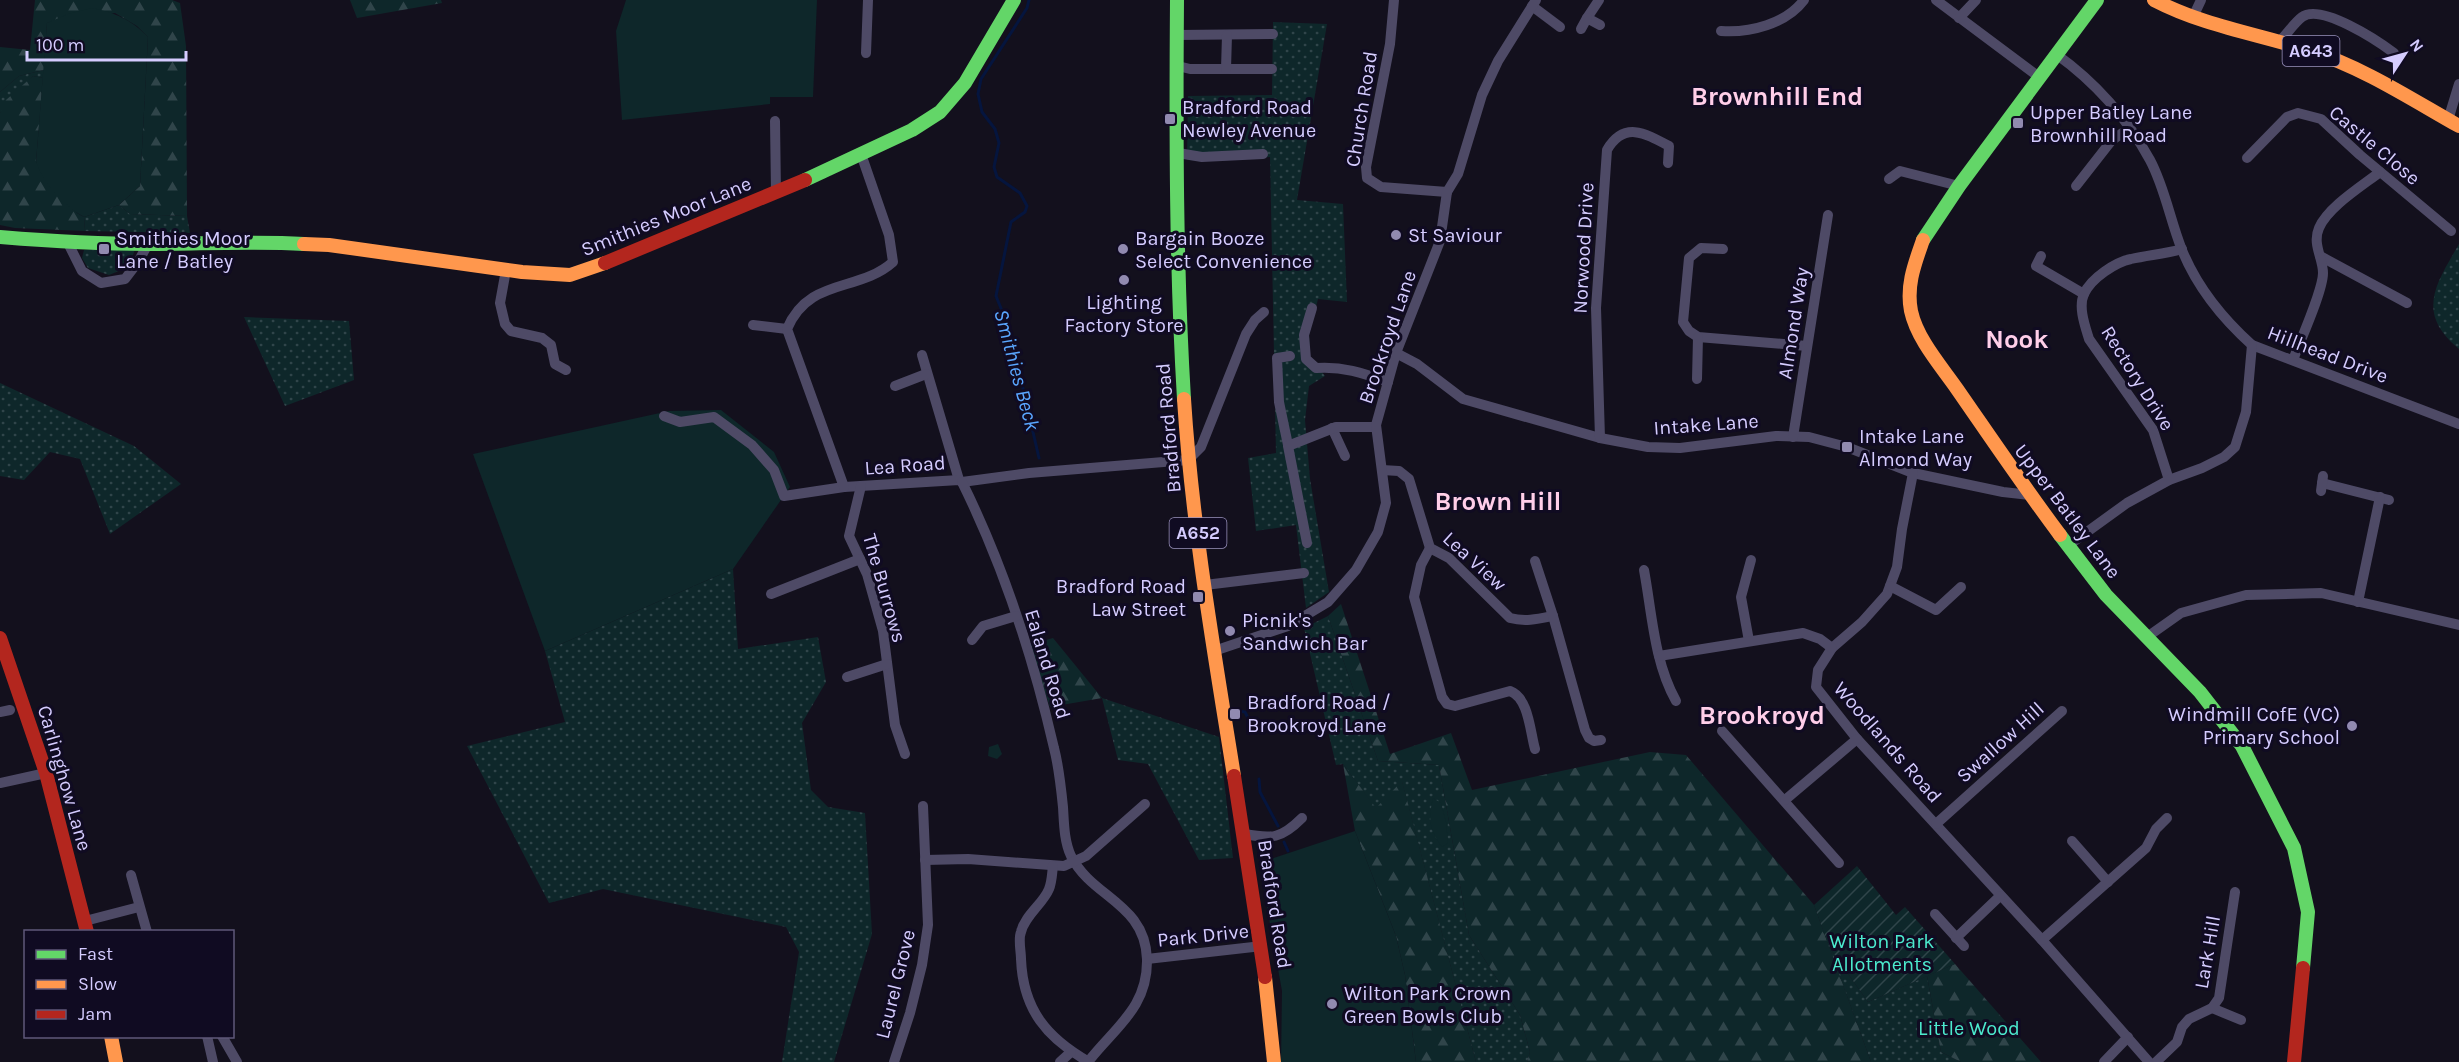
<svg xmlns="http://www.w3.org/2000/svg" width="2459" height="1062" viewBox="0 0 2459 1062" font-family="Karla,sans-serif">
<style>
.grass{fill:url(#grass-dots)}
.forest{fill:url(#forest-firs)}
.park{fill:#0e272a}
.garden{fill:url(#garden-furrows)}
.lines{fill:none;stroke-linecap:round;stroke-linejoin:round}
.stream{stroke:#05153e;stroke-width:3}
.street{stroke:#4e4a66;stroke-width:10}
.fast{stroke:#63d668;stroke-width:14}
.slow{stroke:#ff974d;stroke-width:14}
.jam{stroke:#b3261e;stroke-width:14}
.poi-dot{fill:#918ab0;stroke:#100b22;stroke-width:2}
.labels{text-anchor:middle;stroke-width:6;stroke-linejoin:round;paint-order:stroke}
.shield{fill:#100b22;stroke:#9a92bd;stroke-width:1.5}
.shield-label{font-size:18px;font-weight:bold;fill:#d5ccff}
.poi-label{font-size:20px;fill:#d5ccff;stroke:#100b22;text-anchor:start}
.street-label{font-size:20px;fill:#d5ccff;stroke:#100b22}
.park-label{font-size:20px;fill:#4ceace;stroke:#100b22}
.water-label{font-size:21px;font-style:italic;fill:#5aa6ff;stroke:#100b22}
.district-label{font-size:26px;font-weight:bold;fill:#ffcee9;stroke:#100b22}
</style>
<defs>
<pattern id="grass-dots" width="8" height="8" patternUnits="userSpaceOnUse" patternTransform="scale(1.5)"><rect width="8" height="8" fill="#0e272a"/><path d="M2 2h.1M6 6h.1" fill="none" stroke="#30454a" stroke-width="1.8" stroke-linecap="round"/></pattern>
<pattern id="forest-firs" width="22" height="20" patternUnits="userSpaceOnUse" patternTransform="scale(1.5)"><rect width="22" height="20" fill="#0e272a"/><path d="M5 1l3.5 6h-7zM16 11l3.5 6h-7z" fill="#30454a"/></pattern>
<pattern id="garden-furrows" width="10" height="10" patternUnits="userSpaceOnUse" patternTransform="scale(1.5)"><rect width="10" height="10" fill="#0e272a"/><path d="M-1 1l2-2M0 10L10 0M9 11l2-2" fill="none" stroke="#30454a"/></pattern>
</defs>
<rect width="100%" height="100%" fill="#13101d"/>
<g class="grass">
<path d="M1273,22L1327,24L1297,200L1343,204L1347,302L1318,299L1309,334L1310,358L1325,376L1309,386L1305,420L1310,479L1329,592L1306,608L1296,525L1256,531L1248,458L1276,453L1270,157L1214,161L1187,160L1188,96L1272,95Z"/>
<path d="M44,70L43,78L33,76L0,113V92L19,76Z"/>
<path d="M119,205L130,214L187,216L190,233L85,231L84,217Z"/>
<path d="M2459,244V349C2415,313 2436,284 2459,244Z"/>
<path d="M135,248C132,263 123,270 109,275L88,268L82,258L84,250Z"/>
<path d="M244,317L349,321L354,380L285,406Z"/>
<path d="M0,383L134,446L181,484L110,534L80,459L50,452L24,480L0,476Z"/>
<path d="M733,569L738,649L818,637L826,682L802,723L811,790L828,807L865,813L872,934L834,1062H782L799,952L786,927L603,889L549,903L467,746L565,722L545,651Z"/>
<path d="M1328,616L1378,761L1439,765L1469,935L1520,1015L1530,1052L1527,1062H1476L1402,782L1376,809L1343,764L1336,765L1304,628Z"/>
<path d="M1102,698L1219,737L1233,858L1199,860L1148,764L1118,760Z"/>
<path d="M1829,947L1868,1002L1927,976L1941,1052L1961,1062H1871Z"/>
</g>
<g class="forest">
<path d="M35,0H172L180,3L186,46L187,216L130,214L119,205L140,186L148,37L137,26L115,13L47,23L44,70L19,76L0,92V47L30,50Z"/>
<path d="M350,0H441L442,3L357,18Z"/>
<path d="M33,76L43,78L36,162L77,213L84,217L85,231L15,228L0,225V113L6,100Z"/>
<path d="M1341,604L1390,754L1451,733L1472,790L1650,752L1686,755L1814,905L1871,1062H1527L1530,1052L1520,1015L1469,935L1439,765L1378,761L1328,616Z"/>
<path d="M1053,638L1102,698L1050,707L1029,645Z"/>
<path d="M1343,764L1376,808L1402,781L1476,1062H1416L1405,975L1396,936L1355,831Z"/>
<path d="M1955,964L2041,1062H1961L1941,1052L1927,976Z"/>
</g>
<g class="park">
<path d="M626,0H817L813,97H770V104L622,120L616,31Z"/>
<path d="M92,8C116,13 130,19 148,37L140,186L119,205L84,217C64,206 44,184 36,162L47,23L68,14Z"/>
<path d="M721,410L774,452L790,487L733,569L545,651L473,454L669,411Z"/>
<path d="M998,744L1002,754L997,759L988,756L989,747Z"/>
<path d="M1433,798L1441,803L1446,822L1448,843L1442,847C1429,829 1428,819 1433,798Z"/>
<path d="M1355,831L1396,936L1405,975L1416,1062H1281L1282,991L1259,863Z"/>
</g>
<path class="garden" d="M1857,866L1896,915L1905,907L1955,964L1868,1002L1829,947L1814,905Z"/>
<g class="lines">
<g class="stream">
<path d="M1029,0L1027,8L981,79L978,94L982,112L995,129L999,143L994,167L997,177L1020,193L1027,206L1025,212L1011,222L996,296L1009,328L1039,458"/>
<path d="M1238,711L1245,712L1248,718"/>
<path d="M1259,779L1260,792L1278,826"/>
<path d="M1284,842L1288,851"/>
</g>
<g class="street">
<path d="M1394,0L1390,44L1366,167L1367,178L1381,187L1447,192"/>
<path d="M1599,0L1587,18L1600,25"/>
<path d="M1936,0L2039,77"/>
<path d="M1532,6L1560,27"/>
<path d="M2193,17L2201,0"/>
<path d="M1959,18L1976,0"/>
<path d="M1581,29L1587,18"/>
<path d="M1721,31C1750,33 1786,24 1804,0"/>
<path d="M1177,35L1273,34"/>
<path d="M2280,41C2287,34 2294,23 2302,17C2321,3 2378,41 2394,53"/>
<path d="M866,53L868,0"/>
<path d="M2056,54C2095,82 2127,118 2150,160C2165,188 2170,220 2182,250C2197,287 2222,318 2252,345L2459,424"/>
<path d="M1178,66L1190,69H1272"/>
<path d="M1226,69L1227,35"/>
<path d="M2448,120L2459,84"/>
<path d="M775,121L776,193"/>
<path d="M1178,153L1202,157L1263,154"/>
<path d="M2247,158L2287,117L2298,113L2321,119L2360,155L2451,231"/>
<path d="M1889,179L1900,171L1959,186"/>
<path d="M2076,186L2112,140L2130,128"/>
<path d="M68,243L82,271L101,283L125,279L138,262L148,244"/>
<path d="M1723,249L1701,248L1689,258L1683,322L1689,331L1698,337L1807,346"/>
<path d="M2041,256L2036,266L2084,294"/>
<path d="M2320,256L2407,303"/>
<path d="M506,270L500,303L505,324L511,331L542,338L551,345L555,364L566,370"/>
<path d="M1312,308L1304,335L1306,359L1316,368C1342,366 1363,373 1388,382"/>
<path d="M753,325L787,329"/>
<path d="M1396,353L1417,364L1463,399L1600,438L1648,447L1680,448L1776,436L1809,437L1847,447L1913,473L2003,492L2030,495"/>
<path d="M922,355L959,480"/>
<path d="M2293,360C2300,341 2323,291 2323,273C2323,258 2312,244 2319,228C2328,207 2362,186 2380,172"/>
<path d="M1697,379L1698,337"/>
<path d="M895,386L926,374"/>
<path d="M664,416L680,422L714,417L752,445L774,470L784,496L844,487L959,480L962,482L1029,473L1188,460L1201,447L1246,334L1255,320L1264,312"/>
<path d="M1332,428L1345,456"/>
<path d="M1793,437L1828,215"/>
<path d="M1600,438L1596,308L1607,150C1624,121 1645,133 1669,146L1668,163"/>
<path d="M1288,445L1279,402L1277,358L1290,356"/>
<path d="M1382,470L1399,471L1409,479L1430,548L1449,558L1510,618C1525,622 1538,619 1553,616"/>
<path d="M1913,473L1902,529L1897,567L1887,594L1862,622L1832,648L1818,670L1816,687L1857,739L2042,940L2149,1062"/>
<path d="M2169,480L2153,430L2089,339C2085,326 2078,307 2084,294C2091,278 2116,262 2131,259C2148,255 2165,254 2182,249"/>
<path d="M962,482C1003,565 1033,657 1054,748C1059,767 1061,787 1063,807C1064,823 1064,841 1071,856C1092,898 1145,903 1147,959C1148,1008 1115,1027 1088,1062"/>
<path d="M2322,483L2389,500"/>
<path d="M861,486L849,536L867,574L883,631L895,725L905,754"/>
<path d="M844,487L787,329C809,277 858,293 893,262L889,235L861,154"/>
<path d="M2321,491L2323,476"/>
<path d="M1307,543L1288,446L1336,427H1376"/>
<path d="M2069,545L2127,503L2169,480L2202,468L2224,457L2235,447L2246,412L2252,345"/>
<path d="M1430,548L1421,565L1414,597L1442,697L1447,704L1455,706L1510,691C1529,698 1530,732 1535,749"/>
<path d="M1535,561L1553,616L1585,730L1589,738L1594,741L1601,740"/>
<path d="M1644,570C1652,613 1654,662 1676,701"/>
<path d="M1205,585L1304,573"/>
<path d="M1890,586L1936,610L1961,587"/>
<path d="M771,594L860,559"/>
<path d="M2358,602L2380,497"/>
<path d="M2147,637L2181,613L2246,595L2321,593L2459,625"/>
<path d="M972,640L983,626L1016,616"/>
<path d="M1749,641L1741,597L1751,560"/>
<path d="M1214,651L1288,626L1328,602L1356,570L1378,532L1386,503L1376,425L1396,353L1440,241L1447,192L1458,174L1482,95L1498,61L1536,0"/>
<path d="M1659,656L1803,633L1820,639L1832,648"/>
<path d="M847,677L887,664"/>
<path d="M0,712L10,710"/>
<path d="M1722,731L1839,863"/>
<path d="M0,783L46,773"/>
<path d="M1785,800L1857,739"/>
<path d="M1936,824L2062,711"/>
<path d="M1244,834C1272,839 1281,839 1302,818"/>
<path d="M2072,841L2108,882"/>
<path d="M925,860L968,859L1064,866L1086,856L1145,804"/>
<path d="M1053,866C1052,873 1052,882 1049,889C1043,904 1025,915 1021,932C1018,939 1021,951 1021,959C1023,1010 1047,1038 1089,1062"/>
<path d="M131,875L147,932"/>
<path d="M1935,914L1964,946"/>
<path d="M85,921L139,907"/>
<path d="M1956,938L2000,896"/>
<path d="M2042,940L2146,848L2156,829L2167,818"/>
<path d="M1147,959L1262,946"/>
<path d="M2212,1008L2241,1020"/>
<path d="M207,1036L213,1062"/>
<path d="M222,1036L237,1062"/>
<path d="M894,1062L910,1013L922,965L928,925L923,806"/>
<path d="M1060,1062L1071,1052"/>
<path d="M2104,1062L2128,1037"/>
<path d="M2156,1062L2177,1042L2182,1027L2189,1019L2212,1008L2219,998L2235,892"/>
</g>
<g class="fast">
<path d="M1177,0C1176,133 1176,266 1184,399"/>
<path d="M805,180L912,130L940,112L965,83L1014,0"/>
<path d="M0,237C49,241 98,244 147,244C200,244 251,241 304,244"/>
<path d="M1923,240L1959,186L2097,0"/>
<path d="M2060,535L2106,595L2200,692L2242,746L2294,848L2308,912L2303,968"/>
</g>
<g class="slow">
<path d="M2154,0C2204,26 2258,34 2311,51C2364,68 2411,99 2459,126"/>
<path d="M1923,240C1915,263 1906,285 1911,311C1917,339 1941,366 1957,389C1991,438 2024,487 2060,535"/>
<path d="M304,244L329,245L522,272L570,275L605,263"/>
<path d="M1184,399C1192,525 1214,651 1234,776"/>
<path d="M1265,977L1274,1062"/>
<path d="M111,1036L116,1062"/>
</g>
<g class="jam">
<path d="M605,263L805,180"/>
<path d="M0,638L46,773L87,932"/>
<path d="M1234,776L1265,977"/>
<path d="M2294,1062L2303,968"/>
</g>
</g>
<g class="poi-dot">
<rect x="1164" y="113" width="12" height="12" rx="3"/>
<rect x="2012" y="117" width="12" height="12" rx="3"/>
<circle cx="1396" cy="235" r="6"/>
<rect x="98" y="243" width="12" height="12" rx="3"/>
<circle cx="1123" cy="249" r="6"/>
<circle cx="1124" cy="280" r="6"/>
<rect x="1841" y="441" width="12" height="12" rx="3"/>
<rect x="1192" y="591" width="12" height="12" rx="3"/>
<circle cx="1230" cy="631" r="6"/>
<rect x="1229" y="708" width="12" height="12" rx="3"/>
<circle cx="2352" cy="726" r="6"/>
<circle cx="1332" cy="1004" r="6"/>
</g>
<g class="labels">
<g class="shield">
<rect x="2282.5" y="36" width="57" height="30" rx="4.5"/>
<rect x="1169.5" y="518" width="57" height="30" rx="4.5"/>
</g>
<g class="shield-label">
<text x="2311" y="57">A643</text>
<text x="1198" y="539">A652</text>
</g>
<g class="poi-label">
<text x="1182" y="114">Bradford Road<tspan x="1182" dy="23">Newley Avenue</tspan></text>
<text x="2030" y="119">Upper Batley Lane<tspan x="2030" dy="23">Brownhill Road</tspan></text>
<text x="1408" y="242">St Saviour</text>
<text x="116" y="245">Smithies Moor<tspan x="116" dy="23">Lane / Batley</tspan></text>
<text x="1135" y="245">Bargain Booze<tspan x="1135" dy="23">Select Convenience</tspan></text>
<text x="1124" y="309" text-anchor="middle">Lighting<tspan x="1124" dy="23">Factory Store</tspan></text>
<text x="1859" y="443">Intake Lane<tspan x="1859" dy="23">Almond Way</tspan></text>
<text x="1186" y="593" text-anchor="end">Bradford Road<tspan x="1186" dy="23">Law Street</tspan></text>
<text x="1242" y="627">Picnik's<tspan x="1242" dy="23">Sandwich Bar</tspan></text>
<text x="1247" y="709">Bradford Road /<tspan x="1247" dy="23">Brookroyd Lane</tspan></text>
<text x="2340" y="721" text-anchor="end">Windmill CofE (VC)<tspan x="2340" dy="23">Primary School</tspan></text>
<text x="1344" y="1000">Wilton Park Crown<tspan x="1344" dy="23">Green Bowls Club</tspan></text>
</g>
<g class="street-label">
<text transform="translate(1361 109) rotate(-81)" y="7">Church Road</text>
<text transform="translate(2375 145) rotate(40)" y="7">Castle Close</text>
<text transform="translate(666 216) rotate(-22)" y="7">Smithies Moor Lane</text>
<text transform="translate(1583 248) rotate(-87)" y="7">Norwood Drive</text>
<text transform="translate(1793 323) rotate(-81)" y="7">Almond Way</text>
<text transform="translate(1387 337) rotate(-71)" y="7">Brookroyd Lane</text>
<text transform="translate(2328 354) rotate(21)" y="7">Hillhead Drive</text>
<text transform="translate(2138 378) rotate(58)" y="7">Rectory Drive</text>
<text transform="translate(1706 424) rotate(-4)" y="7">Intake Lane</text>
<text transform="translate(1168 428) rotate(-95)" y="7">Bradford Road</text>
<text transform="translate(905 465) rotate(-4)" y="7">Lea Road</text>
<text transform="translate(2068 511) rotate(53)" y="7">Upper Batley Lane</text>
<text transform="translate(1475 561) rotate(42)" y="7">Lea View</text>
<text transform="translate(885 588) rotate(74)" y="7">The Burrows</text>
<text transform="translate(1048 664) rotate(73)" y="7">Ealand Road</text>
<text transform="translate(1888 742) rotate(49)" y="7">Woodlands Road</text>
<text transform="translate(2000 742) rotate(-42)" y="7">Swallow Hill</text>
<text transform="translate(65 778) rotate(74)" y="7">Carlinghow Lane</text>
<text transform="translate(1275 904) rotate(81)" y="7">Bradford Road</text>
<text transform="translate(1203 935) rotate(-6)" y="7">Park Drive</text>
<text transform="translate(2207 952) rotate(-80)" y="7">Lark Hill</text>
<text transform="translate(895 984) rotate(-76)" y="7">Laurel Grove</text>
</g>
<g class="park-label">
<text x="1882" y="948">Wilton Park<tspan x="1882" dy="23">Allotments</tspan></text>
<text x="1969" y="1035">Little Wood</text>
</g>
<g class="water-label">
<text transform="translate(1017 370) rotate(75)" y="7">Smithies Beck</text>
</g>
<g class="district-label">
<text x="1777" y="105">Brownhill End</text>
<text x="2017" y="348">Nook</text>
<text x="1498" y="510">Brown Hill</text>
<text x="1762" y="724">Brookroyd</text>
</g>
</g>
<rect x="24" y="930" width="210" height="108" fill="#100b22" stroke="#5f587a" stroke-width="1.5"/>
<rect x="36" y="950" width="30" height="9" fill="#63d668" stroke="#5f587a" stroke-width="1.5"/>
<text x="78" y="960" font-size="18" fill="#d5ccff">Fast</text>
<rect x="36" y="980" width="30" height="9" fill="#ff974d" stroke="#5f587a" stroke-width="1.5"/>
<text x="78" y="990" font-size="18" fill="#d5ccff">Slow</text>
<rect x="36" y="1010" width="30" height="9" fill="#b3261e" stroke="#5f587a" stroke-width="1.5"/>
<text x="78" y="1020" font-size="18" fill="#d5ccff">Jam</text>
<g transform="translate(2405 54) rotate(54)" stroke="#100b22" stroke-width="4.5" paint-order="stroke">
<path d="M0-4.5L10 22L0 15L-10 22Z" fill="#d5ccff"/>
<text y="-9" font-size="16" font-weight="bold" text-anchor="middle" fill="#d5ccff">N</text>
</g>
<path d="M27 51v9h159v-9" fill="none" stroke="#d5ccff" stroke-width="3"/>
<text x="36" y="51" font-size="18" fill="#d5ccff" stroke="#100b22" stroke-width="4.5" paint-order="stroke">100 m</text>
</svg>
